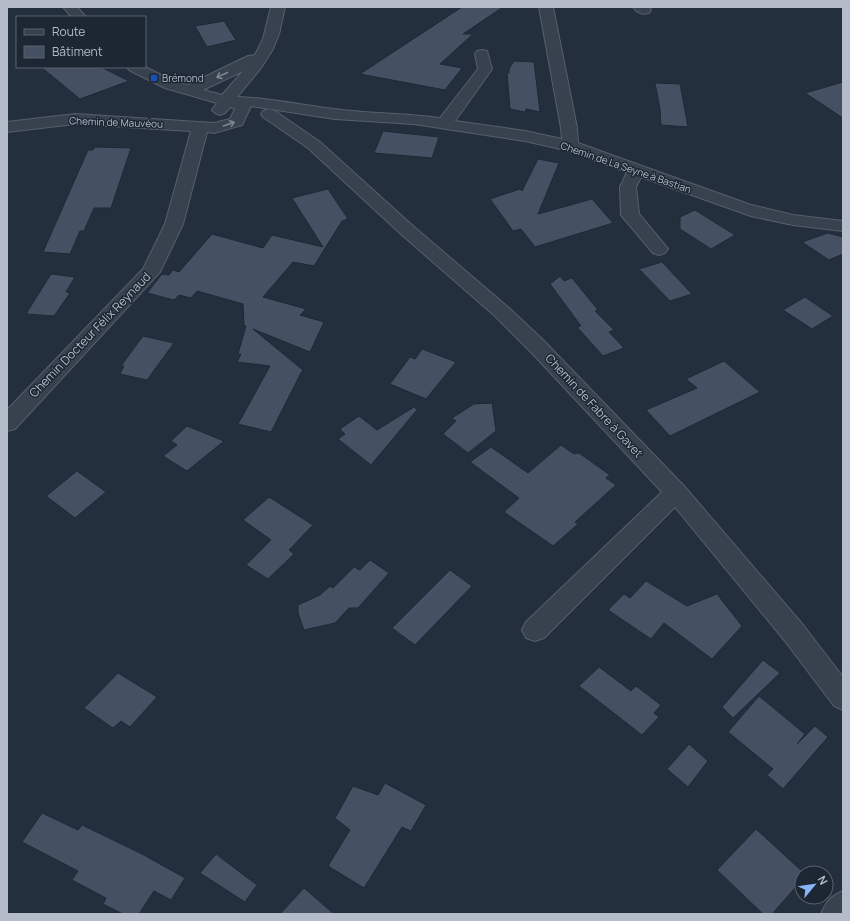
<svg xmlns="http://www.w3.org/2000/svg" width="850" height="921" viewBox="0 0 850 921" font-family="Manrope,sans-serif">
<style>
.building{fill:#455162;stroke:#1f2835}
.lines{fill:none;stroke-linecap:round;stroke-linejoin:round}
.minor-casing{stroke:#565f6c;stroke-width:2}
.minor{fill:#38414e;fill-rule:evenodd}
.oneway{stroke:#7c8592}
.transit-dot{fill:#1a4fb4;stroke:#1d2633;stroke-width:1.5}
.labels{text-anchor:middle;stroke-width:3;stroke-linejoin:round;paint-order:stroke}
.far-poi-label{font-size:10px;fill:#b4bcc9;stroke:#1d2633;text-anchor:start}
.far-street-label{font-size:10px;fill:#b4bcc9;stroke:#1d2633}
.street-label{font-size:12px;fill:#b4bcc9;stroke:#1d2633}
</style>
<rect width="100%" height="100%" fill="#242f3e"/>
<g class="building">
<path d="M462,7H503L463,34H473L440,64L462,68L445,90L360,74Z"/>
<path d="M224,21L236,40L207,47L195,26Z"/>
<path d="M514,61L534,62L540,112L526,109L525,112L510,109L507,73H509V69Z"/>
<path d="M41,67H101L129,81L80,99Z"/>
<path d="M843,82V118L805,93Z"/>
<path d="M655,83L680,84L688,127L661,125L660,109Z"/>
<path d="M383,131L439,137L432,158L374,153Z"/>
<path d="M95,147L131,148L111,208H94L84,231H80L70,254L43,252L88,150H93Z"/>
<path d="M538,159L559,163L538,214L592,199L613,223L535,247L521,229L513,231L490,199L520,189L522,191Z"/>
<path d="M328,189L348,219L342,221L314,266L293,262L263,297L306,309L300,315L324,322L310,352L253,329L304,371H302L271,432L238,424L270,366L237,362L241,354H238L246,326L244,325L243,304L197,291L191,298L179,295L174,300L147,293L162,274L169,275L173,270L179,272L212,234L263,248L272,235L323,247L292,198Z"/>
<path d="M695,210L735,235L711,249L680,229V217Z"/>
<path d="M828,233L843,237V254L829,260L802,242Z"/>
<path d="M662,262L692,294L670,301L639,269Z"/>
<path d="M51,274L75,277L66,292L70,293L54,316L26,314Z"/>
<path d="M560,276L564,281L572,278L598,310L595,311L614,330L609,332L624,348L603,356L577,327L581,326L550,284Z"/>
<path d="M805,297L833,316L812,329L783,310Z"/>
<path d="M143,336L174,343L147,380L120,374L124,366H121Z"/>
<path d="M422,349L456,362L426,399L390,384L410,357L415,359Z"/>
<path d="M724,361L760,392L670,436L646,410L697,388L686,379Z"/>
<path d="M492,403L496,431L468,453L443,434L456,421L452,418L474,404Z"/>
<path d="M414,407L417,410L371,465L338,439L345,434L340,429L359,416L377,430Z"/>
<path d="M187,426L224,441L187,471L163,456L177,445L171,441Z"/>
<path d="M561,445L574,454L579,453L610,475L606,478L616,485L575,522L578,524L553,546L504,512L519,498L470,462L491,447L528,473Z"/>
<path d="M77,471L106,492L75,518L46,496Z"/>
<path d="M269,497L313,525L289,550L294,554L268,579L246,565L271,540L243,520Z"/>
<path d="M370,560L389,573L358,608H349L335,623L304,630L298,613V605L320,595L330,586L333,588L354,567L360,570Z"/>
<path d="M450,570L472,586L415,645L392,628Z"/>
<path d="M646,581L687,606L717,594L742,626L712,659L664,623L651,639L608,610L624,594L630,598Z"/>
<path d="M763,660L780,673L733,718L722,707Z"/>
<path d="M599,667L631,691L636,686L661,705L654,713L659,717L642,735L579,686Z"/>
<path d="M118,673L157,697L130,727L121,721L113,728L84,708Z"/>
<path d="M759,696L805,734L797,744L815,726L828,737L783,789L767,775L773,769L728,732Z"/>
<path d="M689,744L708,761L688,787L667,769Z"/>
<path d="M385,783L426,805L411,831L402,827L364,888L328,866L350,830L335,818L353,786L378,795Z"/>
<path d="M42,813L78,830L82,825L142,854L185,878L171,900L154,891L139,914H123L103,904L106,898L72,880L78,871L22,842Z"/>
<path d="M756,829L804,873H802V880L772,914H763L717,870Z"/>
<path d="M216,854L257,885L245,902L200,873Z"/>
<path d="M304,888L334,914H280Z"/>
</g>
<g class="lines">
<defs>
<g id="minor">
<path d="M63,7H77L86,17H72Z"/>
<path d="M271,7H285L279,34L273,49L261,68L237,97C270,98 301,105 334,109C369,114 405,113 440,118L478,69L475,54L477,51L482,50L487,51L492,69L455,121L525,131L562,139L561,128L539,7H553L577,128L578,143L751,205L793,215L843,221V231L793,225L751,216L641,177L636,187L639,214L668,249L665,253L659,255L653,253L621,215L620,187L627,172L565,150L525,141L414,124L335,119L251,106L242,125L214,133L207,132L183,224L160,272L15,429L7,431V410L143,269L165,224L191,131L75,124L7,132V122L75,114L214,123L230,119L235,109L230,107L225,113L220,115L215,113L212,110L217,103L165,88L129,70L127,67H145L175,82L188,85L248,56L255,55L263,39ZM243,71L222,95L203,90Z"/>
<path d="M633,7H649L651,10L649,13C642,15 637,13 633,7Z"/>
<path d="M269,109L275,111L320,142L414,227L509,308L544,341L684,486L803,625L843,677V710L834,706L785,641L675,507L544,638L535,641L526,638L522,630L526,622L662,492L530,351L495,316L402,235L308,148L263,117L261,114L263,111Z"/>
<path d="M843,891V914H821C826,902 831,896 843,891Z"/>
</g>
</defs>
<use href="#minor" class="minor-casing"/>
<use href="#minor" class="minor"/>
</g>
<defs><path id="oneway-shaft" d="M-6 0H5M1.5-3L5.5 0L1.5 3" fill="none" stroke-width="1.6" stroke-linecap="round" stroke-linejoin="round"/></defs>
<g class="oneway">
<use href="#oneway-shaft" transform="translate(222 75) rotate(155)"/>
<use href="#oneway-shaft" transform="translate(229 124) rotate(-19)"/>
</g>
<rect class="transit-dot" x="150" y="74" width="8" height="8" rx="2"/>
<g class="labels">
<g class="far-poi-label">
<text x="162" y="82">Brémond</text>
</g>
<g class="far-street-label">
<text transform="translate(116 122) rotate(2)" y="4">Chemin de Mauvéou</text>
<text transform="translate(626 167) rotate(19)" y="4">Chemin de La Seyne à Bastian</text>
</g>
<g class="street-label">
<text transform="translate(90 335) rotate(-46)" y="4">Chemin Docteur Félix Reynaud</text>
<text transform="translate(594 406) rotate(47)" y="4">Chemin de Fabre à Gavet</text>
</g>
</g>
<rect width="850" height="921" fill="none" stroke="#b4bcc9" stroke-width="16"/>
<rect x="16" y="16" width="130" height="52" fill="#1d2633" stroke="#59626f"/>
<rect x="24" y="29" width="20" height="6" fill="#38414e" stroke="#59626f"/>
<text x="52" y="36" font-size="12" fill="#b4bcc9">Route</text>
<rect x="24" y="46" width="20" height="12" fill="#455162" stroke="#59626f"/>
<text x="52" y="56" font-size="12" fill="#b4bcc9">Bâtiment</text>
<g transform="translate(814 885) rotate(61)"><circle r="19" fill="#1d2633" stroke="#59626f"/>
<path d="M0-3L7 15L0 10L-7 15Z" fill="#8ab4f8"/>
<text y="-6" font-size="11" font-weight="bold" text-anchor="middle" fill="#b4bcc9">N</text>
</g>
</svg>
